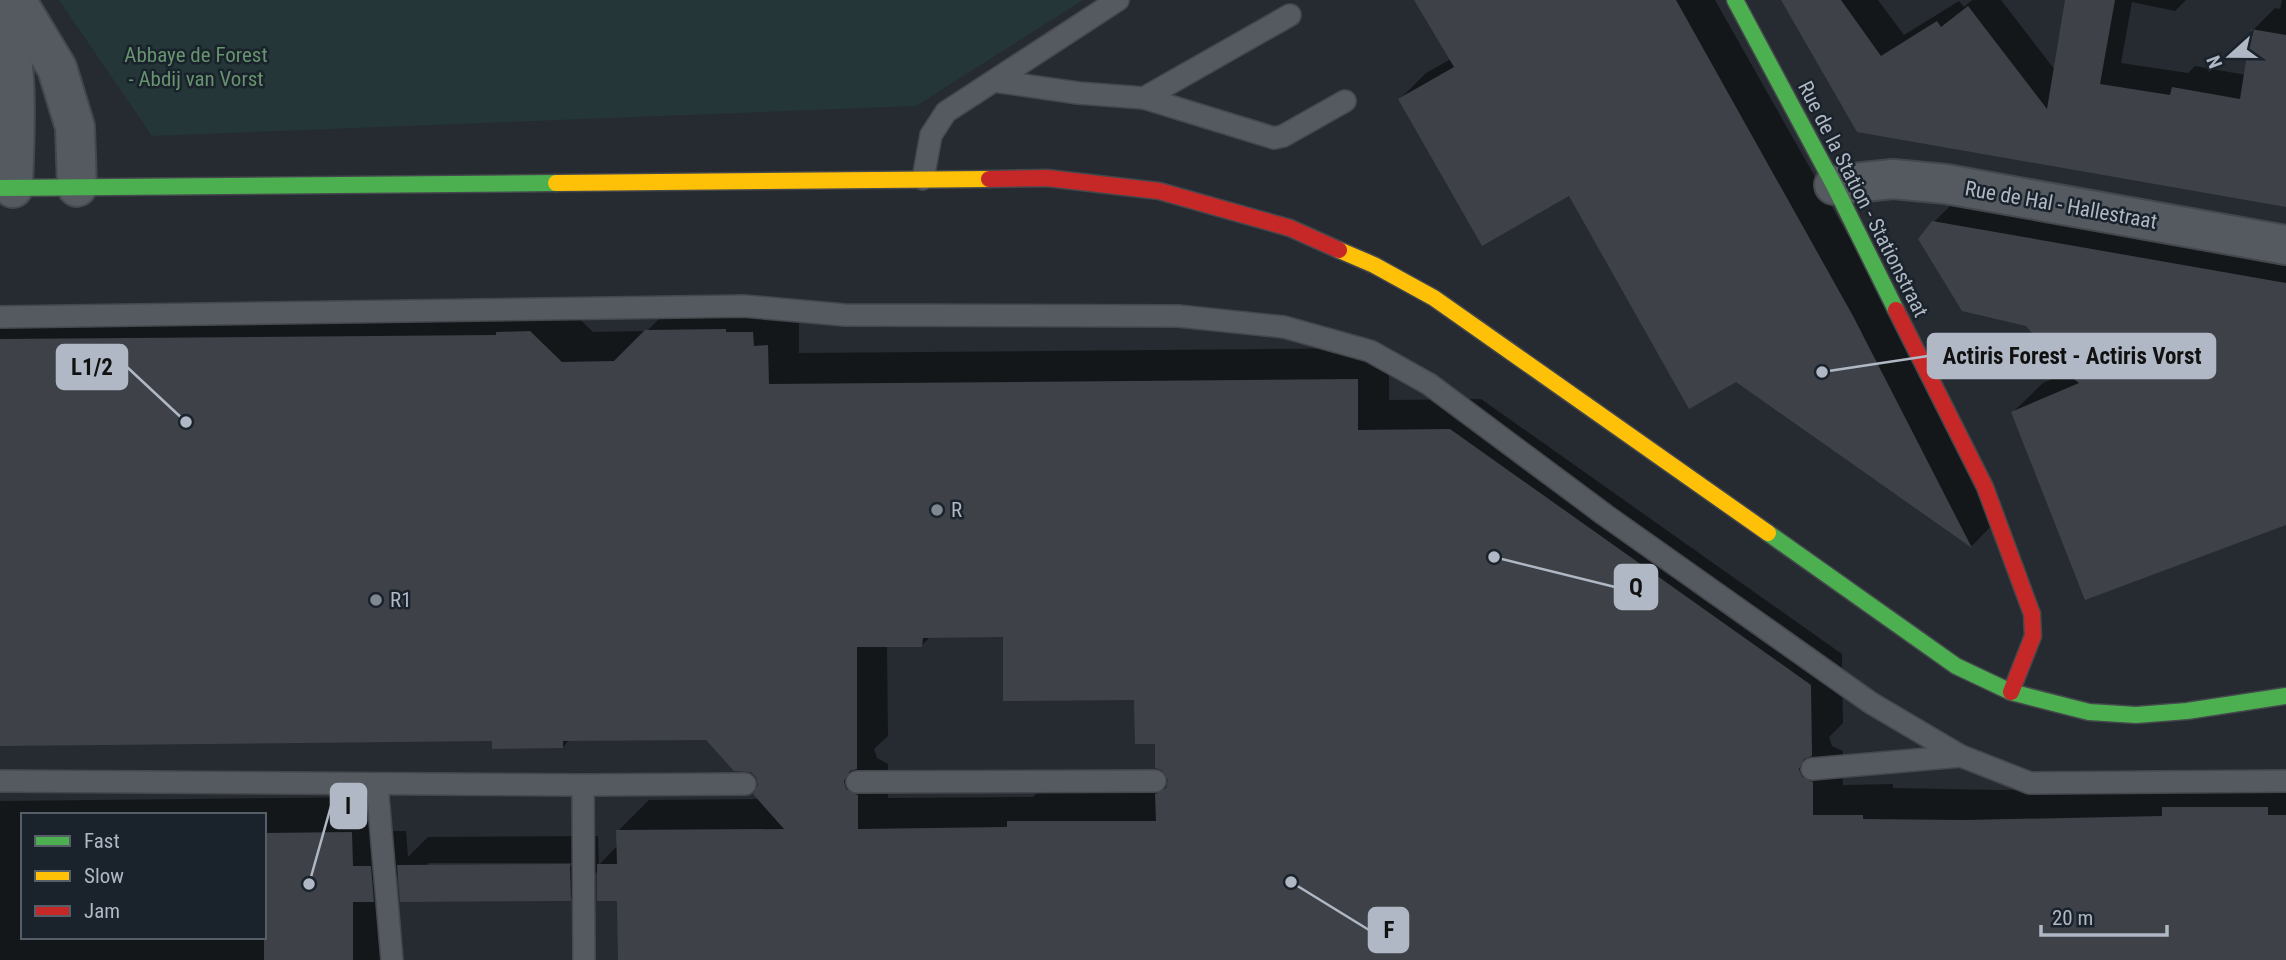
<svg xmlns="http://www.w3.org/2000/svg" width="2286" height="960" viewBox="0 0 2286 960" font-family="'Roboto Condensed',sans-serif">
<style>
.green{fill:#243637}
.shadow{fill:#0007;fill-rule:evenodd}
.building{fill:#3e4248;fill-rule:evenodd}
.lines{fill:none;stroke-linecap:round;stroke-linejoin:round}
.lane-casing{stroke:#44474c;stroke-width:24}
.street-casing{stroke:#44474c;stroke-width:42}
.fast-casing{stroke:#44474c;stroke-width:19}
.slow-casing{stroke:#44474c;stroke-width:19}
.jam-casing{stroke:#44474c;stroke-width:19}
.lane{stroke:#555a60;stroke-width:21}
.street{stroke:#555a60;stroke-width:38}
.fast{stroke:#4caf50;stroke-width:16}
.slow{stroke:#ffc107;stroke-width:16}
.jam{stroke:#c62828;stroke-width:16}
.poi-dot{fill:#7f8791;stroke:#1a222b;stroke-width:2.5}
.labels{text-anchor:middle;stroke-width:5;stroke-linejoin:round;paint-order:stroke}
.park-label{font-size:21px;fill:#67936f;stroke:#1a222b}
.street-label{font-size:21px;fill:#afb8c4;stroke:#1a222b}
.poi-label{font-size:21px;fill:#afb8c4;stroke:#1a222b;text-anchor:start}
.leader{fill:none;stroke:#afb8c4;stroke-width:2.5}
.callout-dot{fill:#afb8c4;stroke:#1a222b;stroke-width:2.5}
.callout{fill:#afb8c4;stroke:#afb8c4;stroke-width:2.5}
.callout-label{font-size:23px;text-anchor:middle;font-weight:bold;fill:#111}
</style>
<rect width="100%" height="100%" fill="#262b31"/>
<path class="green" d="M59,0H1083L916,106L152,136Z"/>
<g class="shadow">
<path d="M1416,0H1715L1879,290L1997,520L1972,546L1737,380L1569,194L1400,99L1426,73L1451,59Z"/>
<path d="M1783,0H1878L1904,35L1959,1L1964,7L1972,0H2001L2055,70L2067,0H2186L2175,11L2132,2L2121,63L2188,73L2195,66L2246,75L2253,30L2275,8L2280,9L2282,0H2286V206L1858,131Z"/>
<path d="M1964,192L2286,249V523L2013,412L2043,383L2068,372L2066,353L1934,222Z"/>
<path d="M678,300L799,315V353L1389,348V400L1481,399L1842,654L1843,723L1829,737L1832,746L1843,751V785L1893,784V788L1998,790L2185,786L2286,776V960H620L619,899L598,871L570,899L400,874L388,886V960H0V801L387,797L388,831H406L408,857L428,837L598,836L599,865L618,845V831L649,800L760,799V783L753,771L707,738L570,739L563,747L494,740L0,745V309L561,301L593,332L647,331ZM1005,635L1136,698L1157,743L1169,783L1162,790L1039,791L1033,797L888,798V764L877,758L874,749L888,736L887,645L921,646L931,636ZM23,815H264V937H23ZM428,863H579V866L428,867Z"/>
</g>
<g class="building">
<path d="M1414,0H1676L1853,316L1972,548L1736,382L1689,409L1569,196L1482,246L1398,99L1454,67Z"/>
<path d="M1781,0H1841L1881,56L1937,21L1941,27L1968,6L2047,109L2065,0H2115L2100,84L2170,95L2172,87L2240,99L2251,29L2286,35V207L1857,132Z"/>
<path d="M1932,221L2286,283V525L2085,600L2011,412L2079,383L2055,365L2064,354L2031,332L2026,326L1962,311L1918,239Z"/>
<path d="M726,329V332H753L754,346L768,345L769,384L1358,379V430L1450,429L1811,685L1812,756L1804,759L1799,769L1802,777L1813,782V815H1863V819L1965,820L2162,816V807H2268V815H2286V960H618L617,901H597V864H617L616,830L784,829L753,794L758,785L756,777L751,772L734,771L706,740L563,741V748L492,749V741L0,746V339L496,335V332L530,331L562,362L614,361L645,330ZM1003,637V701L1134,700L1135,744H1155V768L1162,770L1168,780L1166,788L1155,794L1156,821H1007V827L858,829V795L846,789L844,781L850,771L857,769V647H922L923,638Z"/>
<path d="M352,832L353,866H371L374,902H353V960H264V833Z"/>
<path d="M570,864L571,901L400,902L397,865Z"/>
</g>
<g class="lines">
<defs>
<g id="lane">
<path d="M994,81L1078,93L1144,98L1290,15"/>
<path d="M1144,98L1274,138L1283,136L1345,101"/>
<path d="M923,179L931,135L946,112L1118,0"/>
<path d="M0,317L744,306L845,315L1178,316L1284,327L1370,351L1429,384L1605,515L1871,703L1961,756L2030,783L2286,781"/>
<path d="M1812,769L1961,756"/>
<path d="M0,781L583,785L745,784"/>
<path d="M857,782L1155,781"/>
<path d="M377,784L392,960"/>
<path d="M583,785L584,960"/>
</g>
<g id="street">
<path d="M16,0L57,68L75,127L77,187"/>
<path d="M0,13C21,53 14,142 13,188"/>
<path d="M1834,185L1893,179L1946,184L2286,245"/>
</g>
<g id="fast">
<path d="M1735,0L1834,185L1896,310"/>
<path d="M0,188L556,183"/>
<path d="M1768,533L1956,666L2011,692L2089,712L2136,715L2187,711L2286,696"/>
</g>
<g id="slow">
<path d="M556,183L989,179"/>
<path d="M1339,250L1374,265L1434,298L1768,533"/>
</g>
<g id="jam">
<path d="M989,179L1047,178L1159,191L1290,228L1339,250"/>
<path d="M1896,310L1985,487L2032,614L2033,636L2011,692"/>
</g>
</defs>
<use href="#lane" class="lane-casing"/>
<use href="#street" class="street-casing"/>
<use href="#fast" class="fast-casing"/>
<use href="#slow" class="slow-casing"/>
<use href="#jam" class="jam-casing"/>
<use href="#lane" class="lane"/>
<use href="#street" class="street"/>
<use href="#fast" class="fast"/>
<use href="#slow" class="slow"/>
<use href="#jam" class="jam"/>
</g>
<g class="poi-dot">
<circle cx="937" cy="510" r="7"/>
<circle cx="376" cy="600" r="7"/>
</g>
<g class="labels">
<g class="park-label">
<text x="196" y="62">Abbaye de Forest<tspan x="196" dy="24">- Abdij van Vorst</tspan></text>
</g>
<g class="street-label">
<text transform="translate(1863 199) rotate(63)" y="7">Rue de la Station - Stationstraat</text>
<text transform="translate(2061 205) rotate(10)" y="7">Rue de Hal - Hallestraat</text>
</g>
<g class="poi-label">
<text x="951" y="517">R</text>
<text x="390" y="607">R1</text>
</g>
</g>
<path class="leader" d="M1822 372L1928 356M186 422L127 367M1494 557L1615 587M309 884L331 806M1291 882L1369 930"/>
<g class="callout-dot">
<circle cx="1822" cy="372" r="7"/>
<circle cx="186" cy="422" r="7"/>
<circle cx="1494" cy="557" r="7"/>
<circle cx="309" cy="884" r="7"/>
<circle cx="1291" cy="882" r="7"/>
</g>
<g class="callout">
<rect x="1928" y="334" width="287" height="44" rx="7"/>
<rect x="57" y="345" width="70" height="44" rx="7"/>
<rect x="1615" y="565" width="42" height="44" rx="7"/>
<rect x="331" y="784" width="35" height="44" rx="7"/>
<rect x="1369" y="908" width="39" height="44" rx="7"/>
</g>
<g class="callout-label">
<text x="2072" y="364">Actiris Forest - Actiris Vorst</text>
<text x="92" y="375">L1/2</text>
<text x="1636" y="595">Q</text>
<text x="348" y="814">I</text>
<text x="1389" y="938">F</text>
</g>
<rect x="21" y="813" width="245" height="126" fill="#1a222b" stroke="#565e68" stroke-width="2"/>
<rect x="35" y="836" width="35" height="10" fill="#4caf50" stroke="#565e68" stroke-width="2"/>
<text x="84" y="848" font-size="21" fill="#afb8c4">Fast</text>
<rect x="35" y="871" width="35" height="10" fill="#ffc107" stroke="#565e68" stroke-width="2"/>
<text x="84" y="883" font-size="21" fill="#afb8c4">Slow</text>
<rect x="35" y="906" width="35" height="10" fill="#c62828" stroke="#565e68" stroke-width="2"/>
<text x="84" y="918" font-size="21" fill="#afb8c4">Jam</text>
<g transform="translate(2230 56) rotate(249)" stroke="#1a222b" stroke-width="5" paint-order="stroke">
<path d="M0-5L12 26L0 18L-12 26Z" fill="#afb8c4"/>
<text y="-10" font-size="19" font-weight="bold" text-anchor="middle" fill="#afb8c4">N</text>
</g>
<path d="M2041 925v10h126v-10" fill="none" stroke="#afb8c4" stroke-width="3.5"/>
<text x="2052" y="925" font-size="21" fill="#afb8c4" stroke="#1a222b" stroke-width="5" paint-order="stroke">20 m</text>
</svg>
